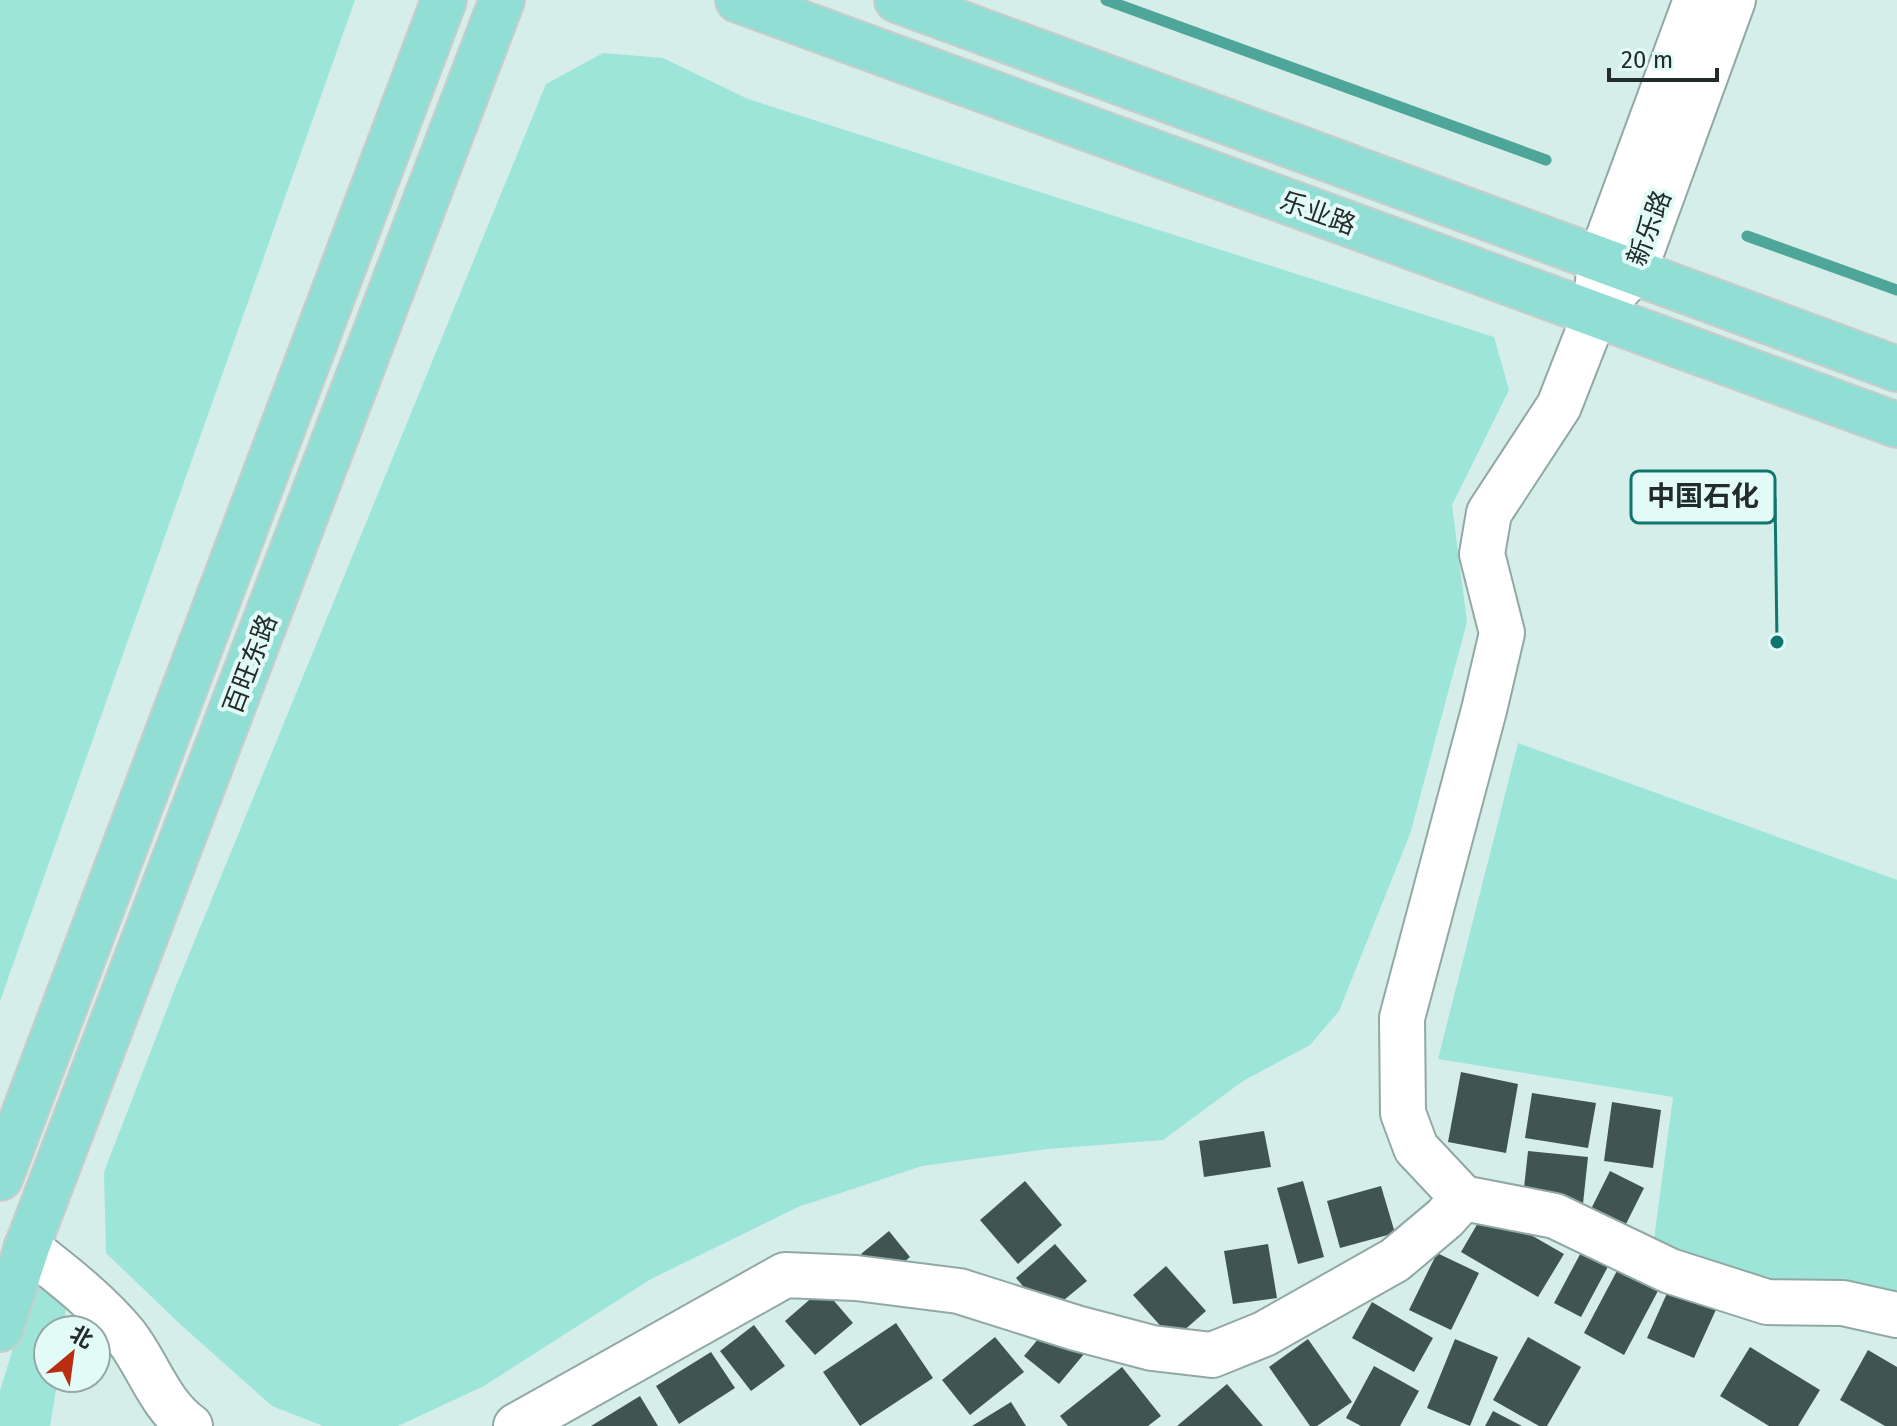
<svg xmlns="http://www.w3.org/2000/svg" width="1897" height="1426" viewBox="0 0 1897 1426" font-family="'Fira Sans','Noto Sans SC',sans-serif">
<style>
.green{fill:#9de5d9}
.lines{fill:none;stroke-linecap:round;stroke-linejoin:round}
.stream{stroke:#4da699;stroke-width:11}
.building{fill:#405552}
.street-casing{stroke:#91a8a4;stroke-width:48}
.secondary-casing{stroke:#91a8a4;stroke-width:48}
.primary-casing{stroke:#cacccc;stroke-width:48}
.street{stroke:#fff;stroke-width:44}
.secondary{stroke:#fff;stroke-width:44}
.primary{stroke:#91ded4;stroke-width:44}
.labels{text-anchor:middle;stroke-width:8;stroke-linejoin:round;paint-order:stroke}
.street-label{font-size:26px;fill:#232c2b;stroke:#e3fbf7}
.leader{fill:none;stroke:#0f766e;stroke-width:3}
.callout-dot{fill:#0f766e;stroke:#e3fbf7;stroke-width:3}
.callout{fill:#e3fbf7;stroke:#0f766e;stroke-width:3}
.callout-label{font-size:28px;text-anchor:middle;font-weight:bold;fill:#232c2b}
</style>
<rect width="100%" height="100%" fill="#d5eee9"/>
<g class="green">
<path d="M0,0H355L0,1001Z"/>
<path d="M603,53L663,58L748,99L1494,337L1509,390L1452,505L1467,622L1410,834L1339,1011L1310,1045L1243,1081L1163,1140L1048,1149L922,1166L798,1207L651,1279L484,1386L398,1426H323L272,1406L180,1324L106,1253L104,1172L174,991L546,84Z"/>
<path d="M1518,743L1897,880V1295L1777,1289L1654,1239L1673,1097L1438,1059Z"/>
<path d="M33,1283L66,1308L63,1330H48V1378H58L50,1426H0V1391Z"/>
</g>
<g class="lines">
<g class="stream">
<path d="M1106,0L1546,160"/>
<path d="M1747,236L1897,290"/>
</g>
</g>
<g class="building">
<path d="M1461,1072L1518,1084L1506,1153L1448,1142Z"/>
<path d="M1532,1093L1596,1103L1588,1148L1525,1138Z"/>
<path d="M1612,1102L1661,1110L1653,1168L1604,1161Z"/>
<path d="M1264,1131L1271,1167L1204,1177L1199,1141Z"/>
<path d="M1528,1151L1588,1157L1582,1213L1522,1206Z"/>
<path d="M1610,1171L1644,1188L1625,1226L1591,1209Z"/>
<path d="M1025,1181L1062,1225L1018,1264L980,1220Z"/>
<path d="M1303,1181L1324,1257L1298,1264L1277,1188Z"/>
<path d="M1381,1186L1395,1233L1340,1248L1327,1201Z"/>
<path d="M1486,1209L1564,1254L1538,1297L1461,1252Z"/>
<path d="M889,1231L910,1257L882,1280L861,1254Z"/>
<path d="M1055,1244L1087,1281L1047,1314L1016,1278Z"/>
<path d="M1268,1244L1277,1298L1233,1304L1224,1251Z"/>
<path d="M1585,1245L1612,1259L1581,1317L1554,1303Z"/>
<path d="M1437,1253L1479,1273L1451,1330L1409,1310Z"/>
<path d="M1166,1266L1206,1311L1173,1340L1133,1295Z"/>
<path d="M1619,1267L1659,1289L1624,1355L1584,1333Z"/>
<path d="M1672,1282L1719,1303L1694,1358L1647,1338Z"/>
<path d="M823,1288L853,1323L815,1355L785,1321Z"/>
<path d="M1372,1302L1433,1338L1414,1372L1352,1338Z"/>
<path d="M896,1323L933,1378L860,1426L823,1372Z"/>
<path d="M754,1325L785,1366L751,1391L720,1351Z"/>
<path d="M1049,1326L1084,1354L1059,1384L1024,1356Z"/>
<path d="M995,1337L1024,1372L970,1415L942,1380Z"/>
<path d="M1528,1337L1581,1367L1547,1426H1539L1493,1400Z"/>
<path d="M1308,1339L1352,1402L1317,1426H1310L1269,1367Z"/>
<path d="M1455,1339L1498,1357L1470,1426L1427,1408Z"/>
<path d="M1750,1347L1820,1390L1798,1426H1769L1720,1396Z"/>
<path d="M1868,1350L1897,1367V1426H1885L1840,1400Z"/>
<path d="M711,1352L735,1388L679,1424L656,1386Z"/>
<path d="M1374,1366L1419,1391L1400,1426H1361L1346,1418Z"/>
<path d="M1122,1367L1161,1416L1148,1426H1068L1060,1416Z"/>
<path d="M1227,1384L1263,1426H1177Z"/>
<path d="M640,1396L658,1426H591Z"/>
<path d="M1011,1402L1026,1426H972Z"/>
<path d="M1493,1411L1522,1426H1485Z"/>
</g>
<g class="lines">
<defs>
<g id="street">
<path d="M1463,1198L1416,1148L1403,1113L1402,1018L1484,710L1502,633L1482,554L1489,513L1559,406L1595,314"/>
<path d="M27,1247C61,1274 97,1301 125,1335C148,1364 159,1404 190,1426"/>
<path d="M516,1426L785,1275L856,1278L959,1291L1076,1328L1152,1348L1212,1355L1264,1334L1395,1260L1445,1218L1463,1198L1555,1216L1670,1271L1767,1302L1843,1303L1897,1315"/>
</g>
<path id="secondary" d="M1696,0L1600,260L1595,314L1634,272L1733,0"/>
<g id="primary">
<path d="M738,0L1897,425"/>
<path d="M897,0L1897,369"/>
<path d="M0,1178L444,0"/>
<path d="M0,1329L27,1247L502,0"/>
</g>
</defs>
<use href="#street" class="street-casing"/>
<use href="#secondary" class="secondary-casing"/>
<use href="#primary" class="primary-casing"/>
<use href="#street" class="street"/>
<use href="#secondary" class="secondary"/>
<use href="#primary" class="primary"/>
</g>
<g class="labels">
<g class="street-label">
<text transform="translate(1318 213) rotate(20)" y="9">乐业路</text>
<text transform="translate(1649 228) rotate(-69)" y="9">新乐路</text>
<text transform="translate(250 664) rotate(-69)" y="9">百旺东路</text>
</g>
</g>
<path class="leader" d="M1777 642L1775 497"/>
<circle class="callout-dot" cx="1777" cy="642" r="8"/>
<rect class="callout" x="1631" y="471" width="144" height="52" rx="8"/>
<g class="callout-label">
<text x="1703" y="506">中国石化</text>
</g>
<g transform="translate(72 1354) rotate(29)"><circle r="38" fill="#e3fbf7" stroke="#96a8a5" stroke-width="2"/>
<path d="M0-6L14 30L0 20L-14 30Z" fill="#b92e10"/>
<text y="-12" font-size="22" font-weight="bold" text-anchor="middle" fill="#232c2b">北</text>
</g>
<path d="M1609 68v12h108v-12" fill="none" stroke="#232c2b" stroke-width="4"/>
<text x="1621" y="68" font-size="24" fill="#232c2b" stroke="#e3fbf7" stroke-width="6" paint-order="stroke">20 m</text>
</svg>
